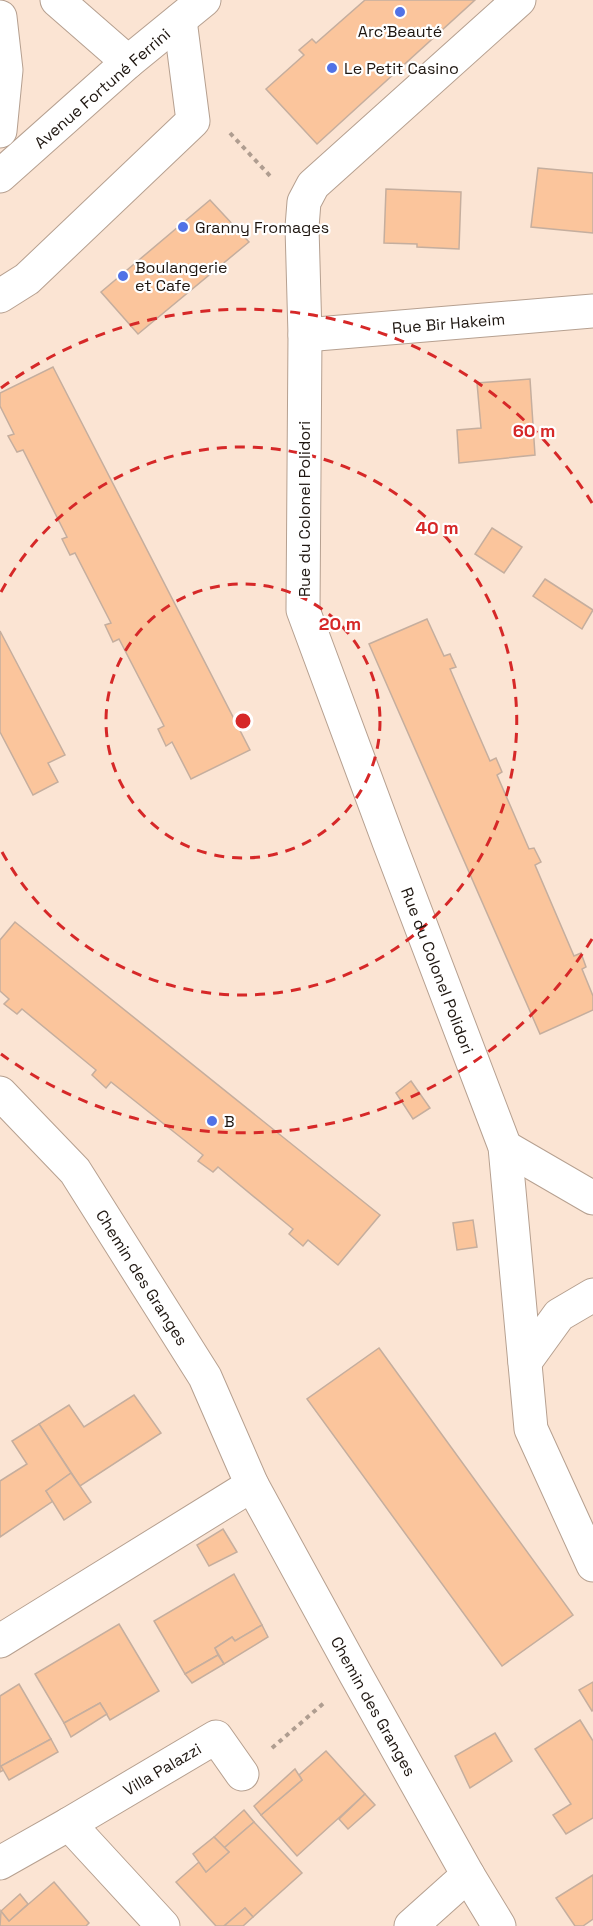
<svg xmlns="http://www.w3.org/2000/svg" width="593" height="1926" viewBox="0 0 593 1926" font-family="'Space Grotesk',sans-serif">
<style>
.building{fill:#fbc59c;stroke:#c5ae9e;stroke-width:1.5}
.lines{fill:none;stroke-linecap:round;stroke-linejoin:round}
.street-casing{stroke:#b6a090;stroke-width:35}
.secondary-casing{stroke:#b6a090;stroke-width:35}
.primary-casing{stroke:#b6a090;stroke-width:35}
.path{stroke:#af9d90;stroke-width:4;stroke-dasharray:4.5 4.5;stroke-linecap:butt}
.street{stroke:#fff;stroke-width:33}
.secondary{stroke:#fff;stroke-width:33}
.primary{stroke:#fff;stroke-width:33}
.ring{fill:none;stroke:#d62828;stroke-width:3;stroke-dasharray:10 8}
.poi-dot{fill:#5172e6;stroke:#fff;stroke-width:2}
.labels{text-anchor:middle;stroke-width:4.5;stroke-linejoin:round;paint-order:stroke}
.poi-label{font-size:16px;fill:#1e1610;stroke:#fff;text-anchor:start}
.street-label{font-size:16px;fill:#1e1610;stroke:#fff}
.centre{fill:#d62828;stroke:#fff;stroke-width:3}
.ring-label{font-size:18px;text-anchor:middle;font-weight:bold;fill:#d62828;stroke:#fff;stroke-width:4.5;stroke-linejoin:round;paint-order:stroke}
</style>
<rect width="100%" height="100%" fill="#fbe4d3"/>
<g class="building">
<path d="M365,0H475L317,144L266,89L304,55L299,50L312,39L316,43Z"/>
<path d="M538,168L593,173V233L531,227Z"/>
<path d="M386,189L461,192L459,249L417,247V244L384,243Z"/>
<path d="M210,200L249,242L138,334L101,292Z"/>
<path d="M53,367L250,750L191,779L172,742L166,746L158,729L164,726L119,639L113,642L105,625L111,623L75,553L70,555L62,539L67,537L23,450L17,452L8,436L14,434L0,406V393Z"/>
<path d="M530,379L535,455L459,463L457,430L481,428L477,383Z"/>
<path d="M492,528L522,547L504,573L475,554Z"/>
<path d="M545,579L593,610L582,629L533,596Z"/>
<path d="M427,619L444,656L450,654L456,667L450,669L490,761L496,758L502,772L497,775L529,849L534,848L541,862L535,865L574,956L581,953L586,967L582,969L593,996V1010L540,1034L369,644Z"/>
<path d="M0,631L65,755L48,763L58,782L33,795L0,732Z"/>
<path d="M15,922L380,1215L338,1265L308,1240L303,1246L289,1234L293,1229L218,1167L213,1172L198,1161L203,1155L111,1082L106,1088L92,1075L96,1070L22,1009L17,1014L4,1004L9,999L0,991V940Z"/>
<path d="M411,1081L430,1108L413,1119L396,1093Z"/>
<path d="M473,1220L477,1247L457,1250L453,1223Z"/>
<path d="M379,1348L573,1615L502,1666L307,1399Z"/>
<path d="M134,1395L161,1433L80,1486L39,1424L69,1405L84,1427Z"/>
<path d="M39,1424L71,1473L46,1491L53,1501L0,1537V1481L27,1464L12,1441Z"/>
<path d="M71,1473L91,1502L64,1520L46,1491Z"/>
<path d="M223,1529L237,1552L209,1566L197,1545Z"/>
<path d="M234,1574L262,1625L235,1641L232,1637L215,1648L218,1655L185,1674L154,1621Z"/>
<path d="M119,1624L159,1691L110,1720L100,1703L64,1723L35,1674Z"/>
<path d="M262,1625L268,1637L224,1664L215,1648L232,1637L235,1641Z"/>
<path d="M218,1655L224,1664L192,1683L185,1674Z"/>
<path d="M593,1682V1710L592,1711L579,1690Z"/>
<path d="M19,1684L51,1739L1,1766L4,1770L0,1772V1696Z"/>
<path d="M100,1703L107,1714L71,1737L64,1723Z"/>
<path d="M580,1720L593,1741V1818L566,1834L553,1815L571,1804L535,1749Z"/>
<path d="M495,1733L512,1761L470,1788L455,1756Z"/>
<path d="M51,1739L58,1752L9,1780L1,1766Z"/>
<path d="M326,1751L365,1794L297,1856L261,1815L302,1780L299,1775Z"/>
<path d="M295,1769L302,1780L261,1815L254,1806Z"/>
<path d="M365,1794L375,1805L348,1829L339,1819Z"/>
<path d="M244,1810L254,1822L224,1848L214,1837Z"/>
<path d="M254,1822L302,1873L253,1917L245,1908L224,1926H216L176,1882L199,1862L206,1872L229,1852L224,1848Z"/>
<path d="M214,1837L229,1852L206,1872L193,1854Z"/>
<path d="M593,1875V1919L583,1926H575L556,1898Z"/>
<path d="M54,1882L89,1923L86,1926H0L1,1911L9,1921Z"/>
<path d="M20,1894L28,1904L9,1921L1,1911Z"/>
<path d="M245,1908L253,1917L243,1926H224Z"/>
</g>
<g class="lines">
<defs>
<g id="street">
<path id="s1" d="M519,0L313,185L304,202L302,227L305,335L303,610L389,842L505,1147L531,1429L593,1565"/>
<path d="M0,296L27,279L193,121L180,20"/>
<path id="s2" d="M305,335L593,311"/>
<path id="s3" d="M0,1093L75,1171L205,1377L252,1485L356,1675L468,1875L499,1926"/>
<path d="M505,1147L593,1198"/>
<path d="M525,1362L559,1315L593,1295"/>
<path d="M0,1641L252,1485"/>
<path id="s4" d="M69,1824L216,1737L242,1774"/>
<path d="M0,1863L69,1824L163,1926"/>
<path d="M411,1926L468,1875"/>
</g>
<g id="secondary">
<path d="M0,17L6,70L0,131"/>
<path d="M0,176L128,62"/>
</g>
<path id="primary" d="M57,0L128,62L204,0"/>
</defs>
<use href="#street" class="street-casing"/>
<use href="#secondary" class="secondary-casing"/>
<use href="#primary" class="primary-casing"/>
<g class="path">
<path d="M230,133L272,178"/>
<path d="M272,1748L325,1702"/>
</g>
<use href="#street" class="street"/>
<use href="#secondary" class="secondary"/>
<use href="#primary" class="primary"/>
</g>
<g class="ring">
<circle cx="243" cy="721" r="137"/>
<path d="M1 592A274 274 0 1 1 1 850"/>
<path d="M592 939A411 411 0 0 1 1 1054M1 388A411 411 0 0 1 592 503"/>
</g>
<g class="poi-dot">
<circle cx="400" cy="12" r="6"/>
<circle cx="332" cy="68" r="6"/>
<circle cx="183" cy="227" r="6"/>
<circle cx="123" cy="276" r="6"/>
<circle cx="212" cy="1121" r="6"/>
</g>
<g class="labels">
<g class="poi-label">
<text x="400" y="37" text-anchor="middle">Arc'Beauté</text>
<text x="344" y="74">Le Petit Casino</text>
<text x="195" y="233">Granny Fromages</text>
<text x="135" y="273">Boulangerie<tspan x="135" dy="18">et Cafe</tspan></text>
<text x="224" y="1127">B</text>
</g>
<g class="street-label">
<text transform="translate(102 88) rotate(-41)" y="6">Avenue Fortuné Ferrini</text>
<text dy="6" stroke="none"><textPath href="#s2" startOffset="144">Rue Bir Hakeim</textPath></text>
<text transform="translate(304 509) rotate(-90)" y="6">Rue du Colonel Polidori</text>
<text dy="6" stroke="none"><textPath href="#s1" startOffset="1089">Rue du Colonel Polidori</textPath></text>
<text dy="6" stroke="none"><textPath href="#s3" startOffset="234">Chemin des Granges</textPath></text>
<text dy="6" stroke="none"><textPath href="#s3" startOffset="722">Chemin des Granges</textPath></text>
<text dy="6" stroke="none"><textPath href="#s4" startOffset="108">Villa Palazzi</textPath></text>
</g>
</g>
<circle cx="243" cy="721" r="9" class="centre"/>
<g class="ring-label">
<text x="534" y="437">60 m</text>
<text x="437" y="534">40 m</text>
<text x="340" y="630">20 m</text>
</g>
</svg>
